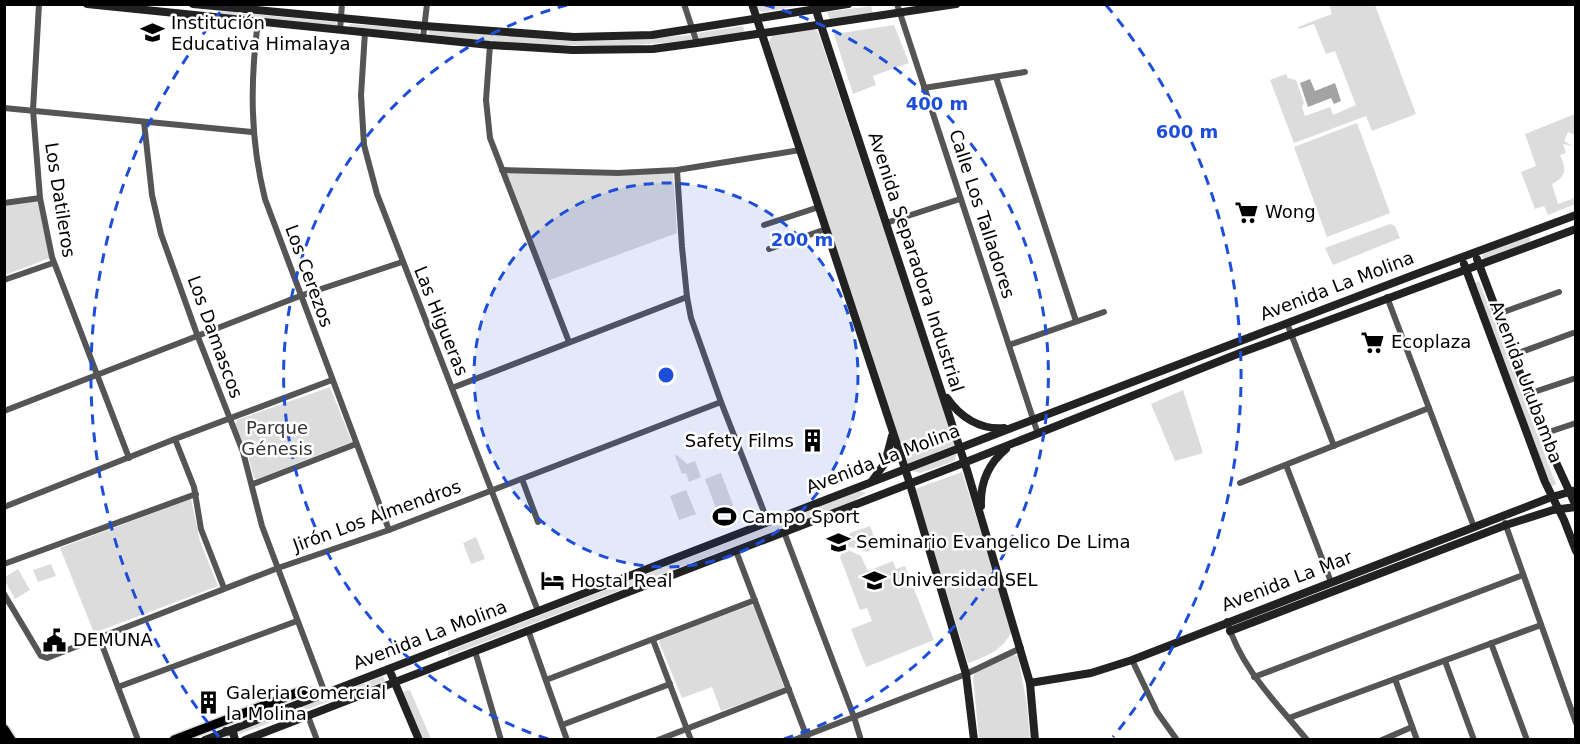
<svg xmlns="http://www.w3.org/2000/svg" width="1580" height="744" viewBox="0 0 1580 744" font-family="'DejaVu Sans',sans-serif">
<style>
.green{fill:#dcdcdc}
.water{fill:#a3a3a3}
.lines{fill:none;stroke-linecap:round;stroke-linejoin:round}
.primary-casing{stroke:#dbdbdb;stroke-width:12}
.street{stroke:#555;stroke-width:6}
.secondary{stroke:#222;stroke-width:8}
.primary{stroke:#000;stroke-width:9}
.ring{fill:none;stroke:#1d4ed8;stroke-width:3;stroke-dasharray:10 8}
.labels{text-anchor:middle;stroke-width:5;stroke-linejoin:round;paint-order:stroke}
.poi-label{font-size:18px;fill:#000;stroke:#fff;text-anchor:start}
.street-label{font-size:18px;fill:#000;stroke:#fff}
.park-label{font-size:18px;fill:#333;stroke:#fff}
.centre{fill:#1d4ed8;stroke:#fff;stroke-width:3}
.ring-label{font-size:18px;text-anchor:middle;font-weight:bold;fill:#1d4ed8;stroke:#fff;stroke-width:5;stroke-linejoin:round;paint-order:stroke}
</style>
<rect width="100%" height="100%" fill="#fff"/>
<g class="green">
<path d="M810,4L764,12L758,10L756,5Z"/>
<path d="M1329,5H1375L1416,114L1372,131L1366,116L1294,143L1270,80L1286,74L1288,78L1296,80L1304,103L1302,107L1305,116L1330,107L1333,115L1356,105L1335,51L1326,54L1314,24L1299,29L1298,27L1332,14Z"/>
<path d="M871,6L873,13L830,20L827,12Z"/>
<path d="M221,11L336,22L337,25L336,28L220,15Z"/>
<path d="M350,24L418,29L420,32L418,34L349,28Z"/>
<path d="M894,25L909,63L873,76L876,85L853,94L834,34Z"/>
<path d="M743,26L745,33L699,39L698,33Z"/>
<path d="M430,29C517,36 603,44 690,35L692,38L691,40C604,51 517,44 431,35L428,32Z"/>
<path d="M814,29L818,32L955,445L906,465L769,42L772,35Z"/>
<path d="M1575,114V135L1568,132L1564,141L1573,146L1563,144L1566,153L1560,155C1567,169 1566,177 1552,184L1558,204L1572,199L1575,196V204L1548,215L1544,206L1535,209L1521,172L1536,166L1525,134Z"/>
<path d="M1357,123L1390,213L1327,237L1294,147Z"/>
<path d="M673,172L677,233L547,281L505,173L620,176Z"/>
<path d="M37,200L50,258L5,275V206Z"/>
<path d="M1390,224L1395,226L1400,238L1333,265L1325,248Z"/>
<path d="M1527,236L1531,239L1530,242L1485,259L1482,257L1483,252Z"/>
<path d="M1479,281L1556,484L1551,487L1474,283Z"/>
<path d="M330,387L352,442L257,479L254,478L247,452L235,424L237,420Z"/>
<path d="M1183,390L1203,453L1175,461L1151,404Z"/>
<path d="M956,454L955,460L952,462L920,473L912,471Z"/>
<path d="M677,455L687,464L695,461L701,477L689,482L686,473L682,474L675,456Z"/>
<path d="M962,472L1012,631C1002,651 987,656 968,663L915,489Z"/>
<path d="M721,473L733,505L717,511L705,479Z"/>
<path d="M686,490L696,514L679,520L670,496Z"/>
<path d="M860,491L866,493L853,501L448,656V651Z"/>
<path d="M191,499L200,541L218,586L94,633L60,548Z"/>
<path d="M870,526L876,542L871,550L867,552L844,545L850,533Z"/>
<path d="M476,537L485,559L471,564L463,543Z"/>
<path d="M844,548L861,556L868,571L893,561L896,569L905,566L934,640L866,667L851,629L872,621L867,608L860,610L840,557Z"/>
<path d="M51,564L56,576L38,582L33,570Z"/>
<path d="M18,569L30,590L15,599L5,581V577Z"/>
<path d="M752,605L754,606L784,687L783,689L721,711L712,687L682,698L659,642L661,639Z"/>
<path d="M1010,654L1018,656L1027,705L1030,739H979L973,677L977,670Z"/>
<path d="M383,676L385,681L226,739L225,735Z"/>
<path d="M410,690L431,739H423L403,692Z"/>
</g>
<path class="water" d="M1310,79L1315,91L1335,83L1341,101L1334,104L1331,98L1308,107L1300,83Z"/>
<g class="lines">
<defs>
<g id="primary">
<path d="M4,729L11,740"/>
<path d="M174,740L304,690L319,695"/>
</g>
</defs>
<use href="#primary" class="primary-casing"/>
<g class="street">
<path d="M39,4L33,110L40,198L52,257L129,458"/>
<path d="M684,4L697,43"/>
<path d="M897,4L1038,434"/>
<path d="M258,21C250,83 250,139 265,199L389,530"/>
<path d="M340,30L342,4"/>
<path d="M365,32L361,95L364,145L377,194L538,611"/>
<path d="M423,38L427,4"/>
<path d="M490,45L486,100L490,138L569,342"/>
<path d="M996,77L1076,321"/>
<path d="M924,88L1025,72"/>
<path d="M4,108L252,132"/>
<path d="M144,122L152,195L161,234L198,337L243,452L262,526L325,693"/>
<path d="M502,170L618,173L677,170L800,150"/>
<path d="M677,170L682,247L687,297L691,318L721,402L768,522"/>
<path d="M4,203L40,198"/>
<path d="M886,223L960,199"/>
<path d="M764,225L819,207"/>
<path d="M769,249L826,229"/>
<path d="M4,280L53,263"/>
<path d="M1387,297L1474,527"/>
<path d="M1498,314L1559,292"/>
<path d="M1287,323L1334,446"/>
<path d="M1009,345L1104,312"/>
<path d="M1513,355L1573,333"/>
<path d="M452,388L687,297"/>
<path d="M1528,394L1576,378"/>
<path d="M4,411L300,296L402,262"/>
<path d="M1543,434L1576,423"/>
<path d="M175,439L194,487L201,529L224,588"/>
<path d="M1286,465L1331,582"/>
<path d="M522,479L538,522"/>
<path d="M1240,483L1429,408"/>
<path d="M253,484L356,444"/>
<path d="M4,507L175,439L332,380"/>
<path d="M1505,523L1576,723"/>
<path d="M784,532L854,717L861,740"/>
<path d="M736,551L808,740"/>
<path d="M4,564L196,494"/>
<path d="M4,594L41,656L47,658L278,568L389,530L721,402"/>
<path d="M1227,621C1241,669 1276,702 1307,740"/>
<path d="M528,630L567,740"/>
<path d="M99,637L138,740"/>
<path d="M653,640L691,740"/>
<path d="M1491,643L1527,740"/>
<path d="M475,651L501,740"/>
<path d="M1132,660L1157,712L1177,740"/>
<path d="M1445,661L1474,740"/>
<path d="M1254,677L1523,575"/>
<path d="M1395,679L1417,740"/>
<path d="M546,680L755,600"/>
<path d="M118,687L297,621"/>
<path d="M308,716L317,740"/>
<path d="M1289,718L1541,625"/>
<path d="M562,725L670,684"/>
<path d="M658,740L789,689"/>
<path d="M794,740L966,674L1021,648"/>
<path d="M1382,740L1412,727"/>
</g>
<g class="secondary">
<path d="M87,4L490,45L573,50L653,49L697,43L956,4"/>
<path d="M193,4L425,26L574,37L652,35L848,4"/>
<path d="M752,4L910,484L966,674L974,740"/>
<path d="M814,4L967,470L1030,683L1035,740"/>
<path d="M1477,259L1543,434L1576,506"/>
<path d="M1464,264L1545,482L1564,520L1576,551"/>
<path d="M947,398C960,417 980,430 1004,428"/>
<path d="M872,481L885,463L892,436"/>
<path d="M981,506C980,482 988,464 1006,449"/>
<path d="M1230,631L1506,525L1553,510L1576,507"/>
<path d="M389,669L419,740"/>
<path d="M1030,683L1091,673L1132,660L1549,498L1576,490"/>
<path d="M226,731L233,732L235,740"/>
<path d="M205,740L1014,427L1419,273L1576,215"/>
<path d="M245,740L971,460L1240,353L1576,229"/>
</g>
<use href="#primary" class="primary"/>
</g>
<circle cx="666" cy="375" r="192" fill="#1d4ed8" fill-opacity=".12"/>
<g class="ring">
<circle cx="666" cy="375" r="192"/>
<path d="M548 739A383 383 0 0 1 567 5M765 5A383 383 0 0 1 784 739"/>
<path d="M219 737A575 575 0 0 1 226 5M1106 5A575 575 0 0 1 1113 737"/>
</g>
<defs>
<symbol id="school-bare" viewBox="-9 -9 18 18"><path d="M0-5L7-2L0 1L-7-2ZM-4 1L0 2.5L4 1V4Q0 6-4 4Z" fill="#000" stroke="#fff" stroke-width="2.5" paint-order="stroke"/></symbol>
<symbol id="supermarket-bare" viewBox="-9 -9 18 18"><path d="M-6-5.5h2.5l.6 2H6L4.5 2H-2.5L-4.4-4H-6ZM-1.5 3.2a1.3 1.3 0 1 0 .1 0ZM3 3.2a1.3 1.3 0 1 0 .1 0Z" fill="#000" stroke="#fff" stroke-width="2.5" paint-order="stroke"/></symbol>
<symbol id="building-bare" viewBox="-9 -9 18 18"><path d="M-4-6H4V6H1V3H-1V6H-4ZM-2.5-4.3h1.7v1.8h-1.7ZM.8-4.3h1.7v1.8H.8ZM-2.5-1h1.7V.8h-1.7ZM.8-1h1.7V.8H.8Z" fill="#000" stroke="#fff" stroke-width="2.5" paint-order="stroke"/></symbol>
<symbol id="stadium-bare" viewBox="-9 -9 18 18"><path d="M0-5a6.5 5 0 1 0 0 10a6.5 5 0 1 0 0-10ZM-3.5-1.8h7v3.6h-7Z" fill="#000" stroke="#fff" stroke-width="2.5" paint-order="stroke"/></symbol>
<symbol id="university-bare" viewBox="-9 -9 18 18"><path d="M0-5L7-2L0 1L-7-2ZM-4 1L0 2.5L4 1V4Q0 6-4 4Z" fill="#000" stroke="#fff" stroke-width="2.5" paint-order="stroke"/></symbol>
<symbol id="hotel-bare" viewBox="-9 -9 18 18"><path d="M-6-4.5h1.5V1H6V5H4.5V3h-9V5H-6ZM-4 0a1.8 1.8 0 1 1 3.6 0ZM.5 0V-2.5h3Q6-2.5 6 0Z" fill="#000" stroke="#fff" stroke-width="2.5" paint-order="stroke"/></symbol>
<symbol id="civic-bare" viewBox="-9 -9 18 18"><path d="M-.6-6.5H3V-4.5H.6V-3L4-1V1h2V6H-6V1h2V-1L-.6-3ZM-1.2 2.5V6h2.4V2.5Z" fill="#000" stroke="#fff" stroke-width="2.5" paint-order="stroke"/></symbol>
</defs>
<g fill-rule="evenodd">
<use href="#school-bare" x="136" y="16" width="33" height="33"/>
<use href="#supermarket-bare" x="1230" y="196" width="33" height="33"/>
<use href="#supermarket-bare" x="1356" y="326" width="33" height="33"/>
<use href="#building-bare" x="796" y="424" width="33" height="33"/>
<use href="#stadium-bare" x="708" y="500" width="33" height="33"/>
<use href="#school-bare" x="822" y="526" width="33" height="33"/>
<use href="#university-bare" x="858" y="564" width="33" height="33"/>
<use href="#hotel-bare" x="536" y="564" width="33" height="33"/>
<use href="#civic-bare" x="38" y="624" width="33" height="33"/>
<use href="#building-bare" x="192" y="686" width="33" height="33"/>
</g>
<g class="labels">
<g class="poi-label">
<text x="171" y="29">Institución<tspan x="171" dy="21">Educativa Himalaya</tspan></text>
<text x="1265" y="218">Wong</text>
<text x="1391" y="348">Ecoplaza</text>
<text x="794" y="447" text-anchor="end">Safety Films</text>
<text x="742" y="523">Campo Sport</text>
<text x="856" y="548">Seminario Evangelico De Lima</text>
<text x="892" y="586">Universidad SEL</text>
<text x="571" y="587">Hostal Real</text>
<text x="73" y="646">DEMUNA</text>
<text x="226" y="699">Galeria Comercial<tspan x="226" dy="21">la Molina</tspan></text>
</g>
<g class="street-label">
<text transform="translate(60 200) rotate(81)" y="6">Los Datileros</text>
<text transform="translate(982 214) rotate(72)" y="6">Calle Los Talladores</text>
<text transform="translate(916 262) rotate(72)" y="6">Avenida Separadora Industrial</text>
<text transform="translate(309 276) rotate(70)" y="6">Los Cerezos</text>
<text transform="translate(1337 286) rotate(-21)" y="6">Avenida La Molina</text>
<text transform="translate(441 321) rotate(68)" y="6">Las Higueras</text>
<text transform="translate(215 337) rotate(70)" y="6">Los Damascos</text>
<text transform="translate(1526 382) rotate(69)" y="6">Avenida Urubamba</text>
<text transform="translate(883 459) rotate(-21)" y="6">Avenida La Molina</text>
<text transform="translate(377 516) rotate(-20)" y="6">Jirón Los Almendros</text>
<text transform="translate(1287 581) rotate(-21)" y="6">Avenida La Mar</text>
<text transform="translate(430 635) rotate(-21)" y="6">Avenida La Molina</text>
</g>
<g class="park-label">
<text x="277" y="434">Parque<tspan x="277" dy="21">Génesis</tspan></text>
</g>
</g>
<circle cx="666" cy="375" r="9" class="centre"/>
<g class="ring-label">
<text x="937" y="110">400 m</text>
<text x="1187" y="138">600 m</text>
<text x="802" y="246">200 m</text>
</g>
<rect width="1580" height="744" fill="none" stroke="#000000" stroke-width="12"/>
</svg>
